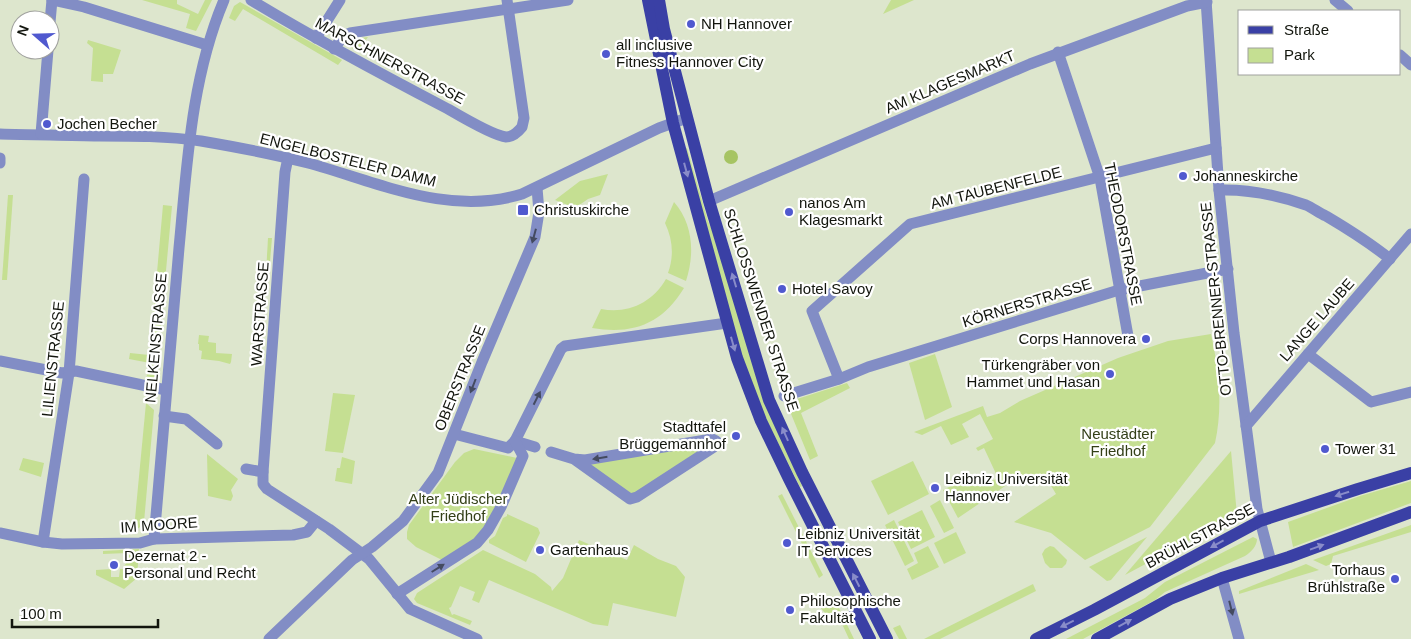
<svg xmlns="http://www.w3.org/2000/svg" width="1411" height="639" viewBox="0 0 1411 639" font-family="Helvetica,sans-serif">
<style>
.green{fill:#c5df92}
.water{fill:#a6c463}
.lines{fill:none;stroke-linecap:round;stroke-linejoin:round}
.minor{stroke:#828dc5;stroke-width:11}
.major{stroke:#3a40a5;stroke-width:12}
.oneway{fill:#898cc9}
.oneway2{fill:#444b60}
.poi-dot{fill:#5059cf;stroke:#fff;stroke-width:2}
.labels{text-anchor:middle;stroke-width:4.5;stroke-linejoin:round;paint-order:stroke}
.poi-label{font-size:15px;fill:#12150d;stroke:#fff;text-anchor:start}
.street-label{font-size:15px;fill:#12150d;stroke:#fff}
.park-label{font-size:15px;fill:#333f17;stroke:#fff}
</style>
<rect width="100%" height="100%" fill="#dde6cd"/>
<g class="green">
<path d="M142,0H177V4L198,14L205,0H212L196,31L186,28L190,14Z"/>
<path d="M891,0H914L883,14Z"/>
<path d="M240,2L342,60L338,65L243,9L235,21L229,18L234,6Z"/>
<path d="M368,37L365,41L360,39L358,40V43L362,46L359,52L350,47L354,39Z"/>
<path d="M88,40L121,50L113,74H103V82L91,81L93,48L87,43Z"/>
<path d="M687,148L708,221L720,248L771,416L802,486L800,487L766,419L738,345L685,149Z"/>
<path d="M608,174L600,195L588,199L575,208L555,200L580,181Z"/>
<path d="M8,195H13L7,280H2Z"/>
<path d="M674,202C693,224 695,253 686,281L668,273C674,256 673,240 665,223Z"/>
<path d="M163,205L172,206L156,378L154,380L146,379L150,363L129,359L130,353L149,355L150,351Z"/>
<path d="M268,238H272L269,273H266Z"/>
<path d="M666,279L684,288C662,324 633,335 592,328L601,309C628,314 652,303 666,279Z"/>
<path d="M1211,334C1219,370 1223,407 1215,443L1150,527L1085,560L1051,533L1014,522L1056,494L1044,474L1030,483L1025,475L1014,480L958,518L943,490L969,477L972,483L977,481L980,487L998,478L984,448L978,451L976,448L993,439L980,414L962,424L969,437L951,445L941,426L922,435L914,432L983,406L987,417L1000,413L1020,401L1118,358L1168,341Z"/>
<path d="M199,335L209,336L208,342L216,343V353L232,354L231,362L230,364L219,361L201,359L202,351L199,350V344H198Z"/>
<path d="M935,354L952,407L925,420L909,363Z"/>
<path d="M847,383L850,388L801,413L818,456L810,460L789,409V403L794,400Z"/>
<path d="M333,393L355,395L343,453L325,451Z"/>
<path d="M146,403L154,410L144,522L139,528L134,529Z"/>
<path d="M716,441L630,499L585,460Z"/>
<path d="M474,449L517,458C505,486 495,524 469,543C461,550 451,554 442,560L416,547L407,539V532L409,525L455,462L464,453Z"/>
<path d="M1231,451L1237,515L1125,575Z"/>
<path d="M207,454L238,479L231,490L233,496L231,501L208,496Z"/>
<path d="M342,457L355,461L352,484L335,481L337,468H340Z"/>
<path d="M23,458L44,463L41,477L19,470Z"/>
<path d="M913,461L929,494L888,515L871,481Z"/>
<path d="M1411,481V503L1293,547L1288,522L1360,496Z"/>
<path d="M782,494L823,575L819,578L778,496Z"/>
<path d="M940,500L954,528L944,533L930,506Z"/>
<path d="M922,510L935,537L911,549L898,522Z"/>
<path d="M507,514L538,528L540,533L526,562L489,543V540L495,536L503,518L507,516Z"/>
<path d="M894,520L914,561L905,566L885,525Z"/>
<path d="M1411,525V532L1333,556L1331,564L1326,566L1313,560Z"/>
<path d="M956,532L966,553L944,564L934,543Z"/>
<path d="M1147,537L1111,580L1107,581L1089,567Z"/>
<path d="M1253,537L1257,539C1257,546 1251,552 1245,556L1165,592L1155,600L1083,639H1066L1145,598L1165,582Z"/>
<path d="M579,540L627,560L634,545L658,559L676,566L685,577L676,617L613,603L608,626L593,624L489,580L479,603L472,600L475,592L460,586L451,607L449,608L452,615L454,614L472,621L470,625L417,603L414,599L417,593L483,550L535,574L551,587L552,591L563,578Z"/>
<path d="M928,546L939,567L912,580L907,569L918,563L914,553Z"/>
<path d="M1050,546L1054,547L1067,560L1066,564L1062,568H1050L1045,563L1042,554L1045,549Z"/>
<path d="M139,549L137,578L124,589L96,575V570L111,569V577H119L120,569H123L127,561V553L103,554V551Z"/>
<path d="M1306,564L1319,570L1239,594V591Z"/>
<path d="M1033,584L1036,591L940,639H924Z"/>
<path d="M833,596L835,600L854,639H849L837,613L828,617L820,607Z"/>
<path d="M900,625L907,639H899L893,628Z"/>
</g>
<circle class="water" cx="731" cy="157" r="7"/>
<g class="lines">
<g class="minor">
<path d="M52,0L84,7L207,45"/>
<path d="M251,0C315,39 381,74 448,109C460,116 494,136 506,137C513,137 518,132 522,127L524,118L507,0"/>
<path d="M1206,0L1219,190L1234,333L1257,509L1271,562"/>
<path d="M1335,0L1348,11"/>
<path d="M50,22L52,0"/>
<path d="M316,38L340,0"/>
<path d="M334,49L343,36L350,33L568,0"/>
<path d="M1058,52L1100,178L1128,336"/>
<path d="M1400,55L1411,65"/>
<path d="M0,134C33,135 66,135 99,136C132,136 167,136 201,141C236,147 273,154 308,163C378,182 449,217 522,194L659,128L687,118"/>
<path d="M41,134L48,50"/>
<path d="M0,163V158"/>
<path d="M1219,190C1247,189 1280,196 1306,205C1313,208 1319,213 1326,216C1348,229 1370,243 1390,259"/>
<path d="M709,201L1030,64L1187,6L1207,2"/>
<path d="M1308,354L1371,402L1411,392"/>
<path d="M0,361L62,373L76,371L166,390"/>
<path d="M839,379L812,311L910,224L1216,148"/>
<path d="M784,396L839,379L868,367L1119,290L1228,269"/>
<path d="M164,416L186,419L217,444"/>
<path d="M1246,426L1411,234"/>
<path d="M454,434L508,448L515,441L561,349L565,346L727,323"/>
<path d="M515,441L535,447"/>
<path d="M551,452L574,459L585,460L712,439L716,441L714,447L637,497L630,499L574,459"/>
<path d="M246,469L263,472V484L267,489L329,529L369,559L410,609L477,639"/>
<path d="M263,472L285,172L288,158"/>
<path d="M0,533L43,542L62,544L140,543L154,539L293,535L307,532L316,521"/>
<path d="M154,539C162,442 170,345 179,248C187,165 191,78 224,0"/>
<path d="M43,542L69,373L84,179"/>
<path d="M1222,578L1239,639"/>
<path d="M397,594L477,543L488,530L501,507L523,456L515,441"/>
<path d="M269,639L352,560L372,547L403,521L438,473L482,362L535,237L539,212L537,188"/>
</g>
<g class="major">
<path d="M648,0L673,123L737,358L761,421L789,479L870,639"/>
<path d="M659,0L664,29L709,201L769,400L802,472L887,639"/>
<path d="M1036,639L1094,610L1260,521L1358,489L1411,473"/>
<path d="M1097,639L1170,599L1222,578L1289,557L1411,512"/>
</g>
</g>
<defs><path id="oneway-solid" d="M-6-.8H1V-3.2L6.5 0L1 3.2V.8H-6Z" transform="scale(1.25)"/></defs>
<g class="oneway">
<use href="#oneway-solid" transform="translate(686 170) rotate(75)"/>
<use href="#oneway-solid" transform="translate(734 280) rotate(-107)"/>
<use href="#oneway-solid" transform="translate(733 344) rotate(74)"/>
<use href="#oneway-solid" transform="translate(785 434) rotate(-114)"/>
<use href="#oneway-solid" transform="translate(1342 494) rotate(162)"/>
<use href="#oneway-solid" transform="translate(1217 544) rotate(151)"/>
<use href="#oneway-solid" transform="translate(1317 547) rotate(-20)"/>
<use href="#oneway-solid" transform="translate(856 580) rotate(-117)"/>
<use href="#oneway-solid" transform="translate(1125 623) rotate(-29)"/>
<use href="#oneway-solid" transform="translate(1067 624) rotate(154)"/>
</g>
<g class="oneway2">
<use href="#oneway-solid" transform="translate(534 236) rotate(105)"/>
<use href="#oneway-solid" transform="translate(473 386) rotate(111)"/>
<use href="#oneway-solid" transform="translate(537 398) rotate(-63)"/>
<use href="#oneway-solid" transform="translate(600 458) rotate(171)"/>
<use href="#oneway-solid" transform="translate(438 568) rotate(-32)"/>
<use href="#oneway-solid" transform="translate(1231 608) rotate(76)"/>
</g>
<g class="poi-dot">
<circle cx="691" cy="24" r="5"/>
<circle cx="606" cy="54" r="5"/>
<circle cx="47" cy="124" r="5"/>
<circle cx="1183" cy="176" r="5"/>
<rect x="517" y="204" width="12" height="12" rx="2.5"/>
<circle cx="789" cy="212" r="5"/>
<circle cx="782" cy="289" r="5"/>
<circle cx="1146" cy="339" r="5"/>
<circle cx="1110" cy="374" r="5"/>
<circle cx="736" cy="436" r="5"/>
<circle cx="1325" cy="449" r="5"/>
<circle cx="935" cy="488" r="5"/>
<circle cx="787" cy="543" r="5"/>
<circle cx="540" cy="550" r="5"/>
<circle cx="114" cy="565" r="5"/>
<circle cx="1395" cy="579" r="5"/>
<circle cx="790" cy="610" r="5"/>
</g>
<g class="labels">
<g class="poi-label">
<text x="701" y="29">NH Hannover</text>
<text x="616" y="50">all inclusive<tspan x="616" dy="17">Fitness Hannover City</tspan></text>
<text x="57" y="129">Jochen Becher</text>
<text x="1193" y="181">Johanneskirche</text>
<text x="799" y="208">nanos Am<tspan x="799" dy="17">Klagesmarkt</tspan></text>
<text x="534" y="215">Christuskirche</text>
<text x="792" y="294">Hotel Savoy</text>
<text x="1136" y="344" text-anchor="end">Corps Hannovera</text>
<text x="1100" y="370" text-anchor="end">Türkengräber von<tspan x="1100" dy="17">Hammet und Hasan</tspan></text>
<text x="726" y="432" text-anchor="end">Stadttafel<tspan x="726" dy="17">Brüggemannhof</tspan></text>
<text x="1335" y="454">Tower 31</text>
<text x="945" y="484">Leibniz Universität<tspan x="945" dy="17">Hannover</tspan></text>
<text x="797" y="539">Leibniz Universität<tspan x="797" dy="17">IT Services</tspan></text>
<text x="550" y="555">Gartenhaus</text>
<text x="124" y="561">Dezernat 2 -<tspan x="124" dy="17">Personal und Recht</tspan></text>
<text x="1385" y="575" text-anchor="end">Torhaus<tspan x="1385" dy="17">Brühlstraße</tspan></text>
<text x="800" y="606">Philosophische<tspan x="800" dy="17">Fakultät</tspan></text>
</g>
<g class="street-label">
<text transform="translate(390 61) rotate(28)" y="5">MARSCHNERSTRASSE</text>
<text transform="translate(950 82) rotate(-23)" y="5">AM KLAGESMARKT</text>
<text transform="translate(348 160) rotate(14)" y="5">ENGELBOSTELER DAMM</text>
<text transform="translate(996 188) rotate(-14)" y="5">AM TAUBENFELDE</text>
<text transform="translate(1123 234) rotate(79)" y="5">THEODORSTRASSE</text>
<text transform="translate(1216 299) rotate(-96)" y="5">OTTO-BRENNER-STRASSE</text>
<text transform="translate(1027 303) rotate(-17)" y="5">KÖRNERSTRASSE</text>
<text transform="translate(761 310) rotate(72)" y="5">SCHLOSSWENDER STRASSE</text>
<text transform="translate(260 314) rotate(-86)" y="5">WARSTRASSE</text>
<text transform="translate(1317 320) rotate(-49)" y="5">LANGE LAUBE</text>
<text transform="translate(156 338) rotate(-85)" y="5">NELKENSTRASSE</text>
<text transform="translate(53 359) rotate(-84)" y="5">LILIENSTRASSE</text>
<text transform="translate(460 378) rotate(-68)" y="5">OBERSTRASSE</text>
<text transform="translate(159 525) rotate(-4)" y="5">IM MOORE</text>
<text transform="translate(1200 536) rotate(-28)" y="5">BRÜHLSTRASSE</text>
</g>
<g class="park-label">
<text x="1118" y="439">Neustädter<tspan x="1118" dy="17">Friedhof</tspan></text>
<text x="458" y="504">Alter Jüdischer<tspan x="458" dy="17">Friedhof</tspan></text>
</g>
</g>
<rect x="1238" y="10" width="162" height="65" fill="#ffffff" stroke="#a0a19e"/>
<rect x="1248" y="26" width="25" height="8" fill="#3a40a5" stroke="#a0a19e"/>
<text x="1284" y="35" font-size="15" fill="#12150d">Straße</text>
<rect x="1248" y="48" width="25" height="15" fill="#c5df92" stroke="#a0a19e"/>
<text x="1284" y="60" font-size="15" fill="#12150d">Park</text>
<g transform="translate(35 35) rotate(290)"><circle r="24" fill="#ffffff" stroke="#a0a19e"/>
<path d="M0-4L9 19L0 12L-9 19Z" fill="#5059cf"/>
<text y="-8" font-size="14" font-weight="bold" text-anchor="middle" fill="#12150d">N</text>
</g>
<path d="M12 619v8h146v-8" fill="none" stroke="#12150d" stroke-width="2.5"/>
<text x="20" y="619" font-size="15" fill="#12150d" stroke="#ffffff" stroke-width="4" paint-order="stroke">100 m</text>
</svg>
